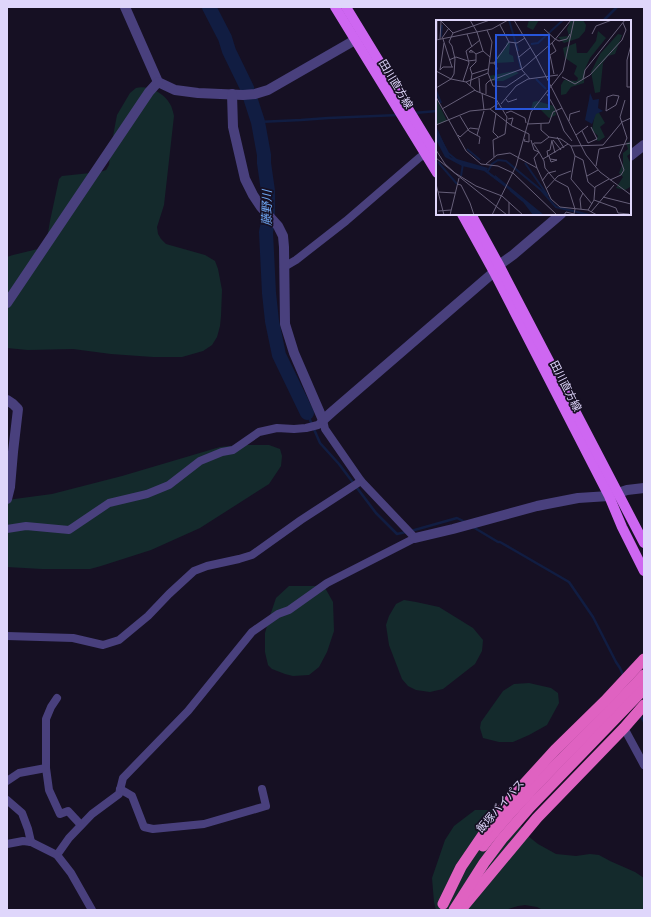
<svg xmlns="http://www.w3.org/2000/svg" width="651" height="917" viewBox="0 0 651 917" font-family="'PT Sans','Noto Sans JP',sans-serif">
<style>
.green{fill:#142a2c}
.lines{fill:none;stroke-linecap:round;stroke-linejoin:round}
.stream{stroke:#111d42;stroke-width:2.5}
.river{stroke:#111d42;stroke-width:14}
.minor{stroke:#49407d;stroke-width:8}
.tertiary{stroke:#49407d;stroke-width:10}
.primary{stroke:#ce67f1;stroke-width:10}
.trunk{stroke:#df62c1;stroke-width:11}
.labels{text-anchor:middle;stroke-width:3.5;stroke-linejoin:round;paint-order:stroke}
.street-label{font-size:11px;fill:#dfd6fb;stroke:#161023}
.water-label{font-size:12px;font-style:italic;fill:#6ea5f1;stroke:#161023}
.inset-river{fill:none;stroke:#111d42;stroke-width:2}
.inset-road{fill:none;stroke:#665f79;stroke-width:1}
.view{fill:#2755da;fill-opacity:0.15;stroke:#2755da;stroke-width:2}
.inset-edge{fill:none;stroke:#dfd6fb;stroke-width:2}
</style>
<rect width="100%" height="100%" fill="#161023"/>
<g class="green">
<path d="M136,88C148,85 164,93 170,104C172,107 173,112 174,116L164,205L157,227L158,234L161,239L166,244L205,255L215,261L218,269L222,290L221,316L220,326L217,337L212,345L203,351L182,357H153L111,354L73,349L28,350L7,348V257L13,255L42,248L47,239L50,221L59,179L62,176L100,172L106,170L109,165L111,147L117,115L130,93Z"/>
<path d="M239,445H269L280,449L282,456L281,466L269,484L200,528L151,550L101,566L90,569H42L7,567V500L52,494L122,476L220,447Z"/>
<path d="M289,586H324L333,602L334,631L327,652L319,667L309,675L293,676L285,674L272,669L268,665L265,652V633L269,619L276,598Z"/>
<path d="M404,600L416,602L439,607L473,628L483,640L482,651L475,664L443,689L430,692L416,690L408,686L402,679L389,645L386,625L389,616L396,604Z"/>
<path d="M529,683L551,688L558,693L559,703L547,725L529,735L513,742H499L483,738L480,728L481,722L503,691L514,684Z"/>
<path d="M475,810H500L521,826L528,836L538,844L556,854L576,856L590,854L599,855L610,861L635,872L644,878V910H543L537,907L525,905L518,906L505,910H436L434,902L432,878L445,840L454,826Z"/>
</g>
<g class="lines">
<g class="stream">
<path d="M603,21L617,7"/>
<path d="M414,113L437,111"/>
<path d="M258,122L301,120L328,118L399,115"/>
<path d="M307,413L320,443L339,464L376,513L397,534L406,532"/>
<path d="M473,527L498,542H500L569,582L593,617L616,662L620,668L624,677"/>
<path d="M411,531L457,518L465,522"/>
<path d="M640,715L644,722"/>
</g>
<path class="river" d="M209,7L225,38L229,51L247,88L258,122L264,155V163L268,191V222L266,232L269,293L272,321L279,355L307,413"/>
<g class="minor">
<path d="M284,267L296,260L346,221L419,158L430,150"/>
<path d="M7,529L26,526L69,530L109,503L147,494L169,485L200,461L222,452L233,450L259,432L277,428L294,429L306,428L318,425L323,420L325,429L361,481L415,538L327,583L289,610L278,614L252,632L188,711L123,778L119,794L92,814L69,838L57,855"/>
<path d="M7,636L73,638L103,645L119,640L148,616L169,594L194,571L207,566L239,559L252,555L301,520L361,481"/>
<path d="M57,698L51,707L46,719V768L49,790L60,814L68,811L81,825"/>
<path d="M624,728L644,765"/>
<path d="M7,781L19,773L46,768"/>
<path d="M120,789L132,796L144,827L153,829L204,824L266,806L262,789"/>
<path d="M7,800L22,813L28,829L31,842"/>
<path d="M7,844L23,841L31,842L57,855L71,873L92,910"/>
</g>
<g class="tertiary">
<path d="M125,7L158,82L175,90L198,93L243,95L255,94L268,90L362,36"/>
<path d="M232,94L233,127L245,179L253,195L261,207L278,226L283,236L284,247L285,324L294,353L323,420L333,411L494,272L499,265L513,255L561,214"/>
<path d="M630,156L644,145"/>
<path d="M7,303L149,92L158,82"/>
<path d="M7,400L13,404L18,409L13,452L10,487L7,499"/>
<path d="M415,538L453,529L537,506L578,498L609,496L627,490L644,488"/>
</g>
<g class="primary">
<path d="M335,7L437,173"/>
<path d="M346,7L437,156"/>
<path d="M462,214L494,272L609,496L622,527L644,571"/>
<path d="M471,214L499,265L644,543"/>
</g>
<g class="trunk">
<path d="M483,846C497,827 513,810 529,793C566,753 607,715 644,675"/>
<path d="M443,904L461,867L489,826L514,795L555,750L605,701L644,659"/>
<path d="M463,907L537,818L624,728L644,705"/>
<path d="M454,910L484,863L502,839L530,807L644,689"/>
</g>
</g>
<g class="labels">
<g class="street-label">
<text transform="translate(396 84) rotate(59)" y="4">田川直方線</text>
<text transform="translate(566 386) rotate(63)" y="4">田川直方線</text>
<text transform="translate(500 806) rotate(-49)" y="4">飯塚バイパス</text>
</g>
<g class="water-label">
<text transform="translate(267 208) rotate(-89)" y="4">藤野川</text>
</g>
</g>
<g transform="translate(436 20)">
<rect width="195" height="195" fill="#161023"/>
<path d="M93,0H103L97,10L91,7ZM135,0H147L150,5L149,11L143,18L128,23L122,17L133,16L131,9ZM162,11L170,18L154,38L149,49L148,63L135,67L130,74L125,75V65L128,60L141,61L142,58L138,54L141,46L129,38L127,28L140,23L141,33H151L160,21ZM182,14L186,15L179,34L172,36L167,43L164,72L159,73L155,52L164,34ZM71,22L74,23L73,34L77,36L78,42L59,43L60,37L69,29ZM78,51L83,53L67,61H57L53,56ZM0,78L11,101L0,105ZM101,81L118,86L120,95L113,98L104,89H95L97,82ZM162,91L169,103L164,107L169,117L163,121L160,120L162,116L156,110L159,93ZM195,121V133L191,136L194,142V167L189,170L180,168L187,157L183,153L187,143V133L192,129L190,123Z" fill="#142a2c"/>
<path d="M154,73L157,80L163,79L162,88L167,91L160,94L156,104L149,100L153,80H156H153ZM0,89L1,108L14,137L52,148L51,150L58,158L59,155L108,195H97L84,178L48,151L26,146L9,137L0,120Z" fill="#111d42"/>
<path class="inset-river" d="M73,0L82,31M5,17L6,5M95,24L102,23L127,0M82,36L85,48M100,59L110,69M0,71L5,83M4,118L12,133L23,142M31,129L44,140M2,142L21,164M89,143L112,176M49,150L70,166M52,151L56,144L62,140L70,141L105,170L120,187L154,195M25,156L27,144M74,170L87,181"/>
<path class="inset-road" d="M34,0L41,12L47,31M78,0L100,37L150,135L164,152L195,175M5,1L17,13M64,5L73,22M108,9L119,19M51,10L56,22L52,53L57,66L70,67L89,54M31,14L36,27M156,14L160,6L176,0M6,18L13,8M1,19V1M4,19L5,1M7,19L16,47M119,19L123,21L131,19L134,14M0,20L56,9L72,0M73,22L81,23L89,18M79,23L86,50L94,59M116,23L120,31L114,35L118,54M195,25L191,40V67H195M37,32H33L35,30L40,34M40,34L47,31L54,37M83,37L95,27M13,40L20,37L32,41L40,40M54,43H58L73,22M58,43L61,48L59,58M4,50L8,23M4,50L7,47H17M0,51L15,59L30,62L52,53M36,54L34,48L40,42V34M126,57L139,64L154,55L186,20L190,10L187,3M43,58L44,73M147,59L149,50L189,0M27,61L33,43L30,31L44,20M30,62L40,71L60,79L71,97L69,114L57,120L58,137M34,66L36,54L52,49M0,68L15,59L18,54L19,39L16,26L13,22L17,13L54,0M46,73L48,90M50,74V64L53,61L86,49L117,22L135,0M111,74L120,90M177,75L183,76L180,85L170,91L171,77ZM0,77L30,131L45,144L62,146L77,153L121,195M70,79L72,82L81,79M65,84L80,66L92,59L122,55M6,89L39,70M54,89L76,106L93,114V122L88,121L89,119M120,90L128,111L136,121M60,93L57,112L62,117M70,93L75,91L89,98L90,103M24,96L33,111L44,117L43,124M72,99L77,98L75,105M12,100L34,91L54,89L63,83M133,101L134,94L144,91M91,104L113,103L117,92L126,88M105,104V110L113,117M0,105L12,100M146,111L152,123L161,119L155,107M22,115L24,117L34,108L42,109M41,115L48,91M140,115L152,106M121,117L128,128M95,120L98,130L103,132L108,141L109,148L119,160L132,167L139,189L138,194L130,192L128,195M117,120L125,130M116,121L119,133M97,123L103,132L98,138L101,148L115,179L124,187L152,190L161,195M98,123H105L113,117L125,119L135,126L139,136L135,159L156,184M135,126L167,125L186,102L195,98M163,129L195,123M0,130L9,144L19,153L40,166L66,176L87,195M113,136L115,142L121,140L114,139M139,136L147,140L152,162L159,168M112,137L111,131L114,130L116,120M0,138L71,195M107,139L132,124M50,144L61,135L74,133L101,148M160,146L163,129M151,156L162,150M174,160L185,155L188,150L183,136L191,118L184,97L189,80M106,161L112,153L120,151M0,164L8,195M21,164L25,165L34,183L38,195M110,169L122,156L135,151M2,172L19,173M167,177L195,184M158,180L180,188L182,193L193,194M73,182V195M145,189L144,179L147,173M152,190L158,180L159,167L173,159M2,191L15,190M155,192L178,165M14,195L23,158M56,195L80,146L95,92L127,51L138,0"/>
<path class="view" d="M60,15H113V89H60Z"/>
<rect width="195" height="195" class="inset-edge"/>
</g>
<rect width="651" height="917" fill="none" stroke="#dfd6fb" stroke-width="16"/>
</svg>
